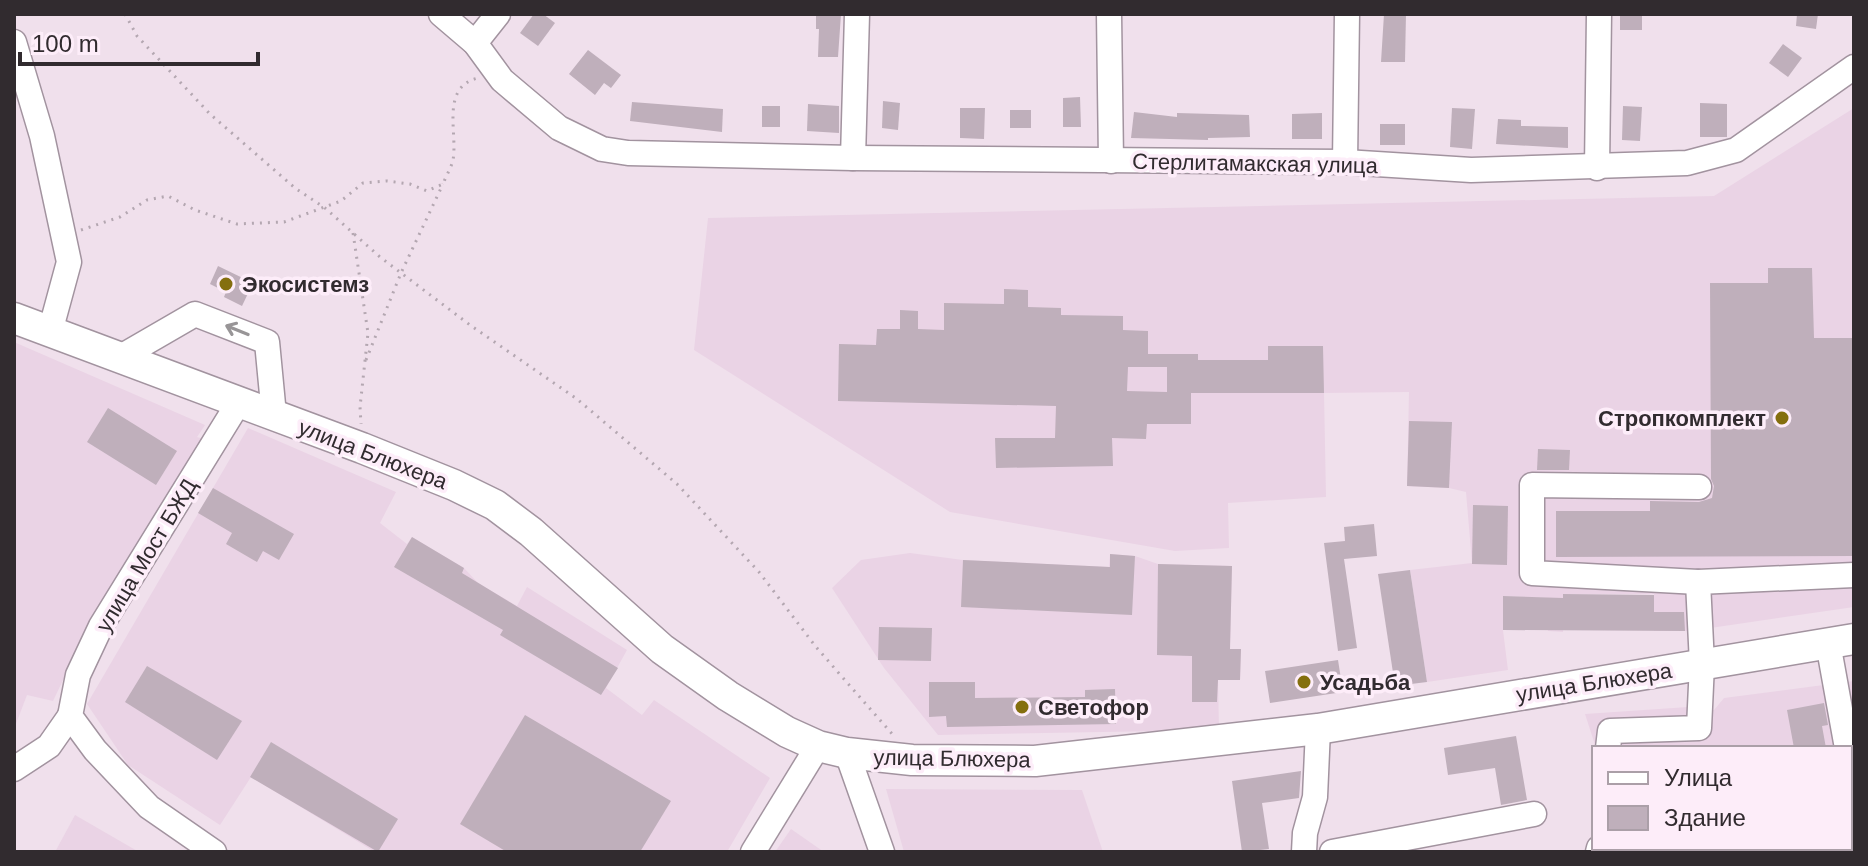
<svg xmlns="http://www.w3.org/2000/svg" width="1868" height="866" viewBox="0 0 1868 866" font-family="Arial,sans-serif">
<style>
.built{fill:#ead3e5}
.building{fill:#bfafbb;fill-rule:evenodd}
.lines{fill:none;stroke-linecap:round;stroke-linejoin:round}
.minor-casing{stroke:#a2939f;stroke-width:27}
.major-casing{stroke:#a2939f;stroke-width:33}
.path{stroke:#b4a7b1;stroke-width:3;stroke-dasharray:2 6;stroke-linecap:butt}
.minor{stroke:#fff;stroke-width:24}
.major{stroke:#fff;stroke-width:30}
.oneway{stroke:#989597}
.poi-dot{fill:#846f0e;stroke:#fdedf9;stroke-width:3}
.labels{text-anchor:middle;stroke-width:7;stroke-linejoin:round;paint-order:stroke}
.street-label{font-size:22px;fill:#312b2f;stroke:#fdedf9}
.poi-label{font-size:22px;font-weight:bold;fill:#312b2f;stroke:#fdedf9;text-anchor:start}
</style>
<rect width="100%" height="100%" fill="#f0e0ec"/>
<g class="built">
<path d="M1854,108V607L1690,631H1654V594H1563V632L1548,631L1549,598L1504,596L1503,630L1508,670L1427,682L1410,570L1472,563L1466,492L1449,488L1407,486L1409,392L1324,393L1326,497L1228,503L1229,548L1175,551L950,512L694,350L708,218L1714,196Z"/>
<path d="M14,342L205,425L197,437L204,439L99,605L53,701L27,695L14,729Z"/>
<path d="M248,428L396,492L380,523L407,544L412,537L464,568L478,583L517,606L527,587L627,650L606,688L642,715L654,700L770,778L727,852H375L251,777L220,825L128,765L87,704Z"/>
<path d="M910,553L963,560L1109,567L1110,554L1135,556L1158,564L1232,566L1230,649H1241L1240,680H1218L1219,730L938,735L884,668L832,588L861,560Z"/>
<path d="M1854,681V852H1630L1628,848H1850V748H1596L1585,714L1688,707L1696,713L1714,710L1724,698Z"/>
<path d="M886,789L1082,790L1103,852H904Z"/>
<path d="M75,815L139,852H55Z"/>
<path d="M791,829L824,852H775Z"/>
</g>
<g class="building">
<path d="M534,14H543L555,23L538,46L520,33Z"/>
<path d="M816,14H841L838,57H818L819,29H816Z"/>
<path d="M1384,14H1406L1405,62H1381Z"/>
<rect x="1620" y="14" width="22" height="16"/>
<path d="M1797,14H1818L1816,29L1796,26Z"/>
<path d="M1783,44L1802,58L1788,77L1769,63Z"/>
<path d="M588,50L621,75L611,88L604,83L595,95L569,74Z"/>
<path d="M1080,97L1081,127H1063V98Z"/>
<path d="M883,101L900,103L898,130L882,128Z"/>
<path d="M632,102L723,109L722,132L630,121Z"/>
<path d="M1700,103L1727,104V137H1700Z"/>
<path d="M808,104L839,106V133L807,131Z"/>
<rect x="762" y="106" width="18" height="21"/>
<path d="M1623,106L1642,107L1640,141L1622,140Z"/>
<path d="M960,108H985L984,139L960,138Z"/>
<path d="M1452,108L1475,109L1472,149L1450,147Z"/>
<rect x="1010" y="110" width="21" height="18"/>
<path d="M1134,112L1177,117V113L1249,115L1250,137L1208,138V140L1131,138Z"/>
<path d="M1322,113V139H1292V114Z"/>
<path d="M1498,119L1521,120V126L1568,127V148L1496,144Z"/>
<rect x="1380" y="124" width="25" height="21"/>
<path d="M218,266L253,283L242,306L224,297L226,292L210,284Z"/>
<path d="M1768,268H1812L1814,338H1854V556L1556,557V511H1650V501L1699,502L1712,498L1714,486L1711,479L1710,283H1768Z"/>
<path d="M1004,289L1028,290V307L1061,308V315L1123,316V330L1148,331V354H1198V360H1268V346H1323L1324,393H1191V424H1147L1146,439L1112,438L1113,466L996,468L995,438H1055L1056,406L838,401L839,344L876,345L877,329H900V310L918,311V329L944,330V303L1004,304ZM1128,367H1167V392L1127,391Z"/>
<path d="M108,408L177,451L156,485L87,442Z"/>
<path d="M1409,421L1452,422L1449,488L1407,486Z"/>
<path d="M1538,449L1570,450L1569,470H1537Z"/>
<path d="M213,488L294,534L279,560L263,551L257,562L226,544L232,533L198,513Z"/>
<path d="M1473,505L1508,506L1507,565L1472,564Z"/>
<path d="M1374,524L1377,556L1344,559L1357,648L1338,651L1324,543L1345,541L1344,527Z"/>
<path d="M412,537L464,568L462,573L618,668L601,695L500,635L503,630L394,567Z"/>
<path d="M1110,554L1135,556L1132,615L961,607L963,560L1110,567Z"/>
<path d="M1158,564L1232,566L1230,649H1241L1240,680H1218L1217,702H1192V656L1157,655Z"/>
<path d="M1410,570L1427,682L1395,686L1378,574Z"/>
<path d="M1563,594L1654,595V612H1684L1685,631L1503,630V596L1563,598Z"/>
<path d="M879,627L932,628L931,661L878,660Z"/>
<path d="M1338,660L1343,692L1270,703L1265,671Z"/>
<path d="M147,666L242,721L217,760L125,702Z"/>
<path d="M929,682H975V698L1085,697V690L1115,689L1116,724L947,727L946,716L929,717Z"/>
<path d="M1824,703L1828,725L1822,726L1826,748H1794L1787,710Z"/>
<path d="M525,715L671,801L640,852H507L460,824Z"/>
<path d="M1516,736L1527,800L1501,805L1495,768L1448,775L1444,748Z"/>
<path d="M271,742L398,819L378,852L250,777Z"/>
<path d="M1301,771L1299,798L1262,803L1269,849L1242,852L1232,781Z"/>
</g>
<g class="lines">
<defs>
<g id="minor">
<path d="M441,14L475,43L502,80L559,128L602,149L628,153L853,158L1345,162L1471,170L1687,163L1736,150L1854,67"/>
<path d="M1109,14L1111,161"/>
<path d="M14,42L42,136L69,262L50,332"/>
<path d="M475,43L498,14"/>
<path d="M853,158L857,14"/>
<path d="M1345,162L1347,14"/>
<path d="M1597,168L1599,14"/>
<path d="M119,358L195,314L267,342L274,415"/>
<path d="M1698,582L1532,573V485L1699,487"/>
<path d="M1828,643L1847,748"/>
<path d="M1608,748L1610,731L1699,728L1702,664L1698,582L1854,575"/>
<path d="M847,753L882,852"/>
<path d="M1850,765L1854,788"/>
<path d="M14,769L49,746L70,716"/>
<path d="M214,852L149,807L95,750L70,716L78,675L101,626L239,402"/>
<path d="M753,852L818,746"/>
<path d="M1304,852L1305,833L1315,797L1318,729"/>
<path d="M1332,852L1534,814"/>
<path d="M1598,852L1599,848"/>
</g>
<path id="major" d="M14,318L362,448L454,485L495,505L531,532L662,649L728,696L787,732L818,746L847,753L912,760L1035,761L1318,729L1854,639"/>
</defs>
<use href="#minor" class="minor-casing"/>
<use href="#major" class="major-casing"/>
<g class="path">
<path d="M125,14L137,36L210,114L295,188L325,208L380,257L470,325L577,399L677,484L759,572L816,647L893,735"/>
<path d="M81,230L120,217L147,200L168,196L195,210L237,224L284,222L341,201L363,183L387,181L410,184L427,191L443,184C446,176 451,168 453,160C458,133 440,87 478,78"/>
<path d="M353,233L368,333L360,407L361,424"/>
<path d="M366,360L401,273L443,184"/>
</g>
<use href="#minor" class="minor"/>
<use href="#major" class="major"/>
</g>
<defs><path id="oneway-shaft" d="M-6 0H5M1.5-3L5.5 0L1.5 3" fill="none" stroke-width="1.6" stroke-linecap="round" stroke-linejoin="round" transform="scale(2)"/></defs>
<use class="oneway" href="#oneway-shaft" transform="translate(237 330) rotate(-158)"/>
<g class="poi-dot">
<circle cx="226" cy="284" r="8"/>
<circle cx="1782" cy="418" r="8"/>
<circle cx="1304" cy="682" r="8"/>
<circle cx="1022" cy="707" r="8"/>
</g>
<g class="labels">
<g class="street-label">
<text transform="translate(1255 163) rotate(1)" y="8">Стерлитамакская улица</text>
<text transform="translate(373 454) rotate(21)" y="8">улица Блюхера</text>
<text transform="translate(146 555) rotate(-59)" y="8">улица Мост БЖД</text>
<text transform="translate(1594 682) rotate(-9)" y="8">улица Блюхера</text>
<text transform="translate(952 758) rotate(1)" y="8">улица Блюхера</text>
</g>
<g class="poi-label">
<text x="242" y="292">Экосистемз</text>
<text x="1766" y="426" text-anchor="end">Стропкомплект</text>
<text x="1320" y="690">Усадьба</text>
<text x="1038" y="715">Светофор</text>
</g>
</g>
<rect width="1868" height="866" fill="none" stroke="#312b2f" stroke-width="32"/>
<rect x="1592" y="746" width="260" height="104" fill="#fdedf9" stroke="#ab9fa8" stroke-width="2"/>
<rect x="1608" y="772" width="40" height="12" fill="#ffffff" stroke="#ab9fa8" stroke-width="2"/>
<text x="1664" y="786" font-size="24" fill="#312b2f">Улица</text>
<rect x="1608" y="806" width="40" height="24" fill="#bfafbb" stroke="#ab9fa8" stroke-width="2"/>
<text x="1664" y="826" font-size="24" fill="#312b2f">Здание</text>
<path d="M20 52v12h238v-12" fill="none" stroke="#312b2f" stroke-width="4"/>
<text x="32" y="52" font-size="24" fill="#312b2f" stroke="#fdedf9" stroke-width="6" paint-order="stroke">100 m</text>
</svg>
